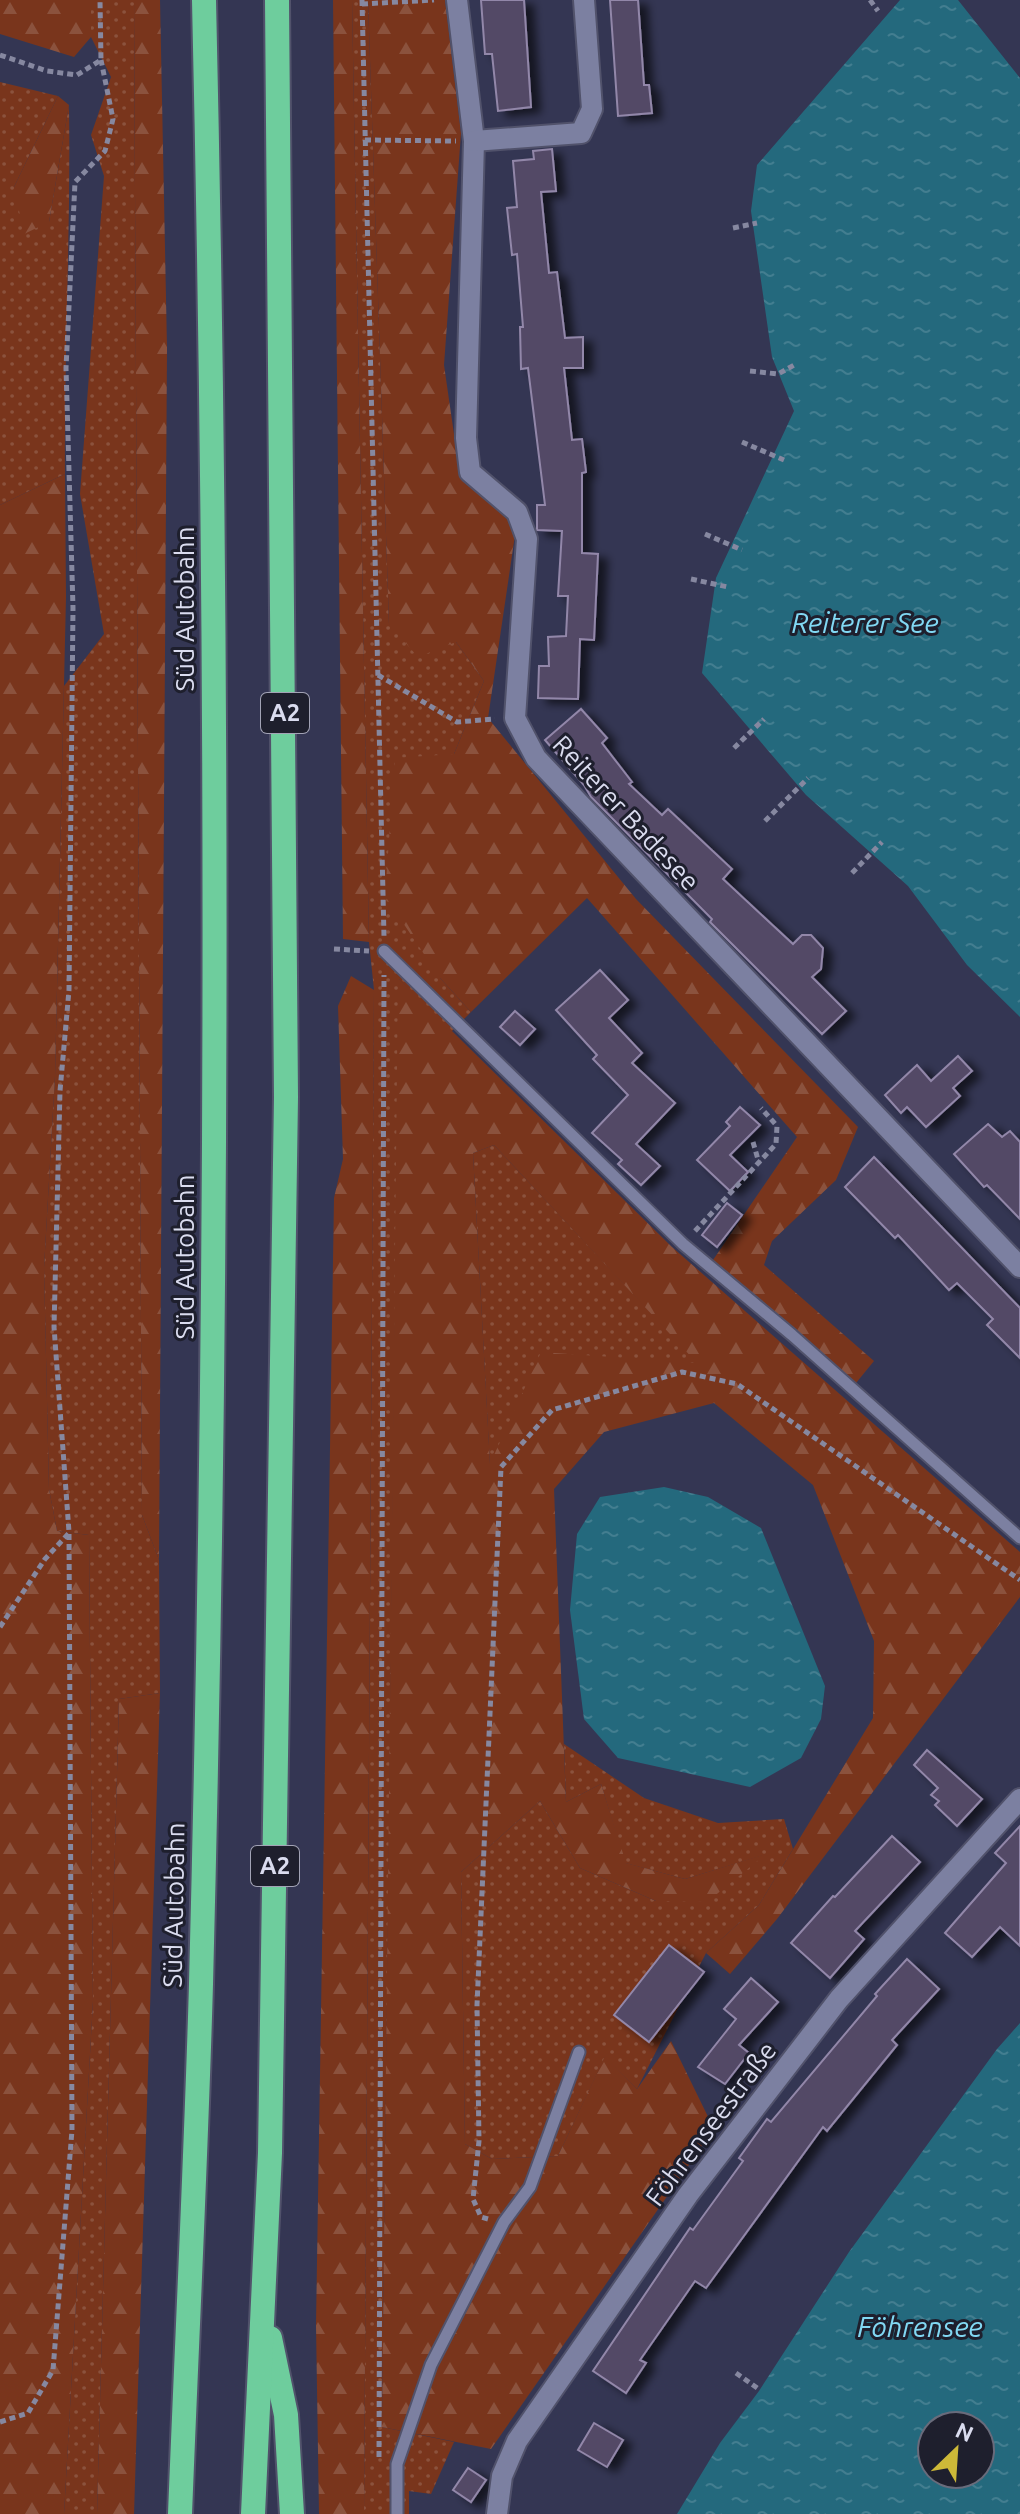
<svg xmlns="http://www.w3.org/2000/svg" width="1020" height="2514" viewBox="0 0 1020 2514" font-family="Ubuntu,sans-serif">
<style>
.green{fill:url(#green-dots)}
.forest{fill:url(#forest-firs);fill-rule:evenodd}
.water{fill:url(#water-ripples);fill-rule:evenodd}
.building{fill:#534866;stroke:#9287a9;stroke-width:2;filter:url(#shadow)}
.lines{fill:none;stroke-linecap:round;stroke-linejoin:round}
.lane-casing{stroke:#51526b;stroke-width:15}
.street-casing{stroke:#51526b;stroke-width:24}
.highway-casing{stroke:#51526b;stroke-width:28}
.path{stroke:#8688a0;stroke-width:5;stroke-dasharray:6 4;stroke-linecap:butt}
.lane{stroke:#7c80a1;stroke-width:11}
.street{stroke:#7c80a1;stroke-width:20}
.highway{stroke:#6ecd9d;stroke-width:24}
.labels{text-anchor:middle;stroke-width:6;stroke-linejoin:round;paint-order:stroke}
.shield{fill:#1e1f2d;stroke:#a2a3b5;stroke-width:2}
.shield-label{font-size:24px;font-weight:bold;fill:#dadcef}
.street-label{font-size:26px;fill:#dadcef;stroke:#1e1f2d}
.water-label{font-size:28px;font-style:italic;fill:#81d8f3;stroke:#1e1f2d}
</style>
<defs>
<pattern id="green-dots" width="8" height="8" patternUnits="userSpaceOnUse" patternTransform="scale(2)"><rect width="8" height="8" fill="#79351c"/><path d="M2 2h.1M6 6h.1" fill="none" stroke="#8b523d" stroke-width="1.8" stroke-linecap="round"/></pattern>
<pattern id="forest-firs" width="22" height="20" patternUnits="userSpaceOnUse" patternTransform="scale(2)"><rect width="22" height="20" fill="#79351c"/><path d="M5 1l3.5 6h-7zM16 11l3.5 6h-7z" fill="#8b523d"/></pattern>
<pattern id="water-ripples" width="26" height="14" patternUnits="userSpaceOnUse" patternTransform="scale(2)"><rect width="26" height="14" fill="#24697d"/><path d="M2 4q2-2 4 0t4 0M15 11q2-2 4 0t4 0" fill="none" stroke="#437e90"/></pattern>
<filter id="shadow"><feDropShadow dx="9" dy="5" stdDeviation="4" flood-color="#0009"/></filter>
</defs>
<rect width="100%" height="100%" fill="#343653"/>
<g class="green">
<path d="M91,0H134L142,1515L159,1560L160,1693L119,1699L97,2514H64L93,2001L89,1535L57,1531L49,1489L44,1268L55,1076L64,686L104,634L80,494L104,176L91,135L111,77L91,37Z"/>
<path d="M352,0H368L389,624L456,642L484,681L454,754L440,978L471,1012L450,1033L399,979L382,2427L454,2442L431,2494L409,2491V2514H364L374,990L369,942Z"/>
<path d="M0,82L58,96L14,187L49,222L69,105C71,228 64,351 65,474L0,505Z"/>
<path d="M494,1145L698,1363L490,1466L473,1153Z"/>
<path d="M564,1744L644,1798L718,1823L784,1819L793,1849L759,1905L706,1953L637,2089L605,2057L558,2156L492,2159L465,2144L461,1872L540,1801L580,1868L656,1901L764,1855L685,1879L625,1863L601,1784L566,1802Z"/>
</g>
<g class="forest">
<path d="M0,0H91V37L74,57L0,34Z"/>
<path d="M134,0H160L167,348L159,1560L142,1515Z"/>
<path d="M333,0H352L369,942L343,939Z"/>
<path d="M368,0H445L461,133L444,365L459,469L508,512L515,535L488,718L636,899L858,1127L836,1180L772,1241L764,1265L874,1361L856,1383L713,1260L797,1137L587,898L471,1012L440,978L385,896L395,758L454,754L484,681L456,642L418,657L389,624Z"/>
<path d="M58,96L69,105L49,222L24,234L14,187Z"/>
<path d="M65,474L66,597L55,1076L44,1268L49,1489L57,1531L89,1535L93,2001L64,2514H0V505Z"/>
<path d="M351,976L374,990L364,2514H319L316,2325L334,1198L343,1159L338,1006Z"/>
<path d="M398,978L672,1247L1020,1552V1597L777,1919L730,1974L706,1953L759,1905L873,1718L874,1641L813,1485L714,1403L604,1432L554,1489L566,1802L601,1784L626,1863L685,1879L766,1854L707,1902L656,1901L580,1868L540,1801L461,1872L465,2144L492,2159L558,2156L605,2056L637,2089L671,2041L714,2129L491,2449L382,2427ZM494,1145L697,1363L541,1352L490,1464L473,1153Z"/>
<path d="M160,1693L134,2514H97L119,1699Z"/>
</g>
<g class="water">
<path d="M900,0H958L1020,78V1017L967,965L908,886L806,795L702,673L716,578L794,411L772,357L751,211L757,165Z"/>
<path d="M664,1487L708,1497L761,1528L825,1686L821,1719L801,1758L750,1787L618,1758L584,1719L570,1610L577,1534L600,1497Z"/>
<path d="M1020,2023V2514H677L720,2443L759,2391L849,2252L997,2049ZM932,2426H980V2474H932Z"/>
</g>
<g class="building">
<path d="M481,0H524L531,107L498,111L492,54H485Z"/>
<path d="M610,0H638L644,85H649L652,113L618,116Z"/>
<path d="M552,149L556,191L541,192L549,273L557,272L565,338L583,337V368H564L572,440L582,439L586,472L582,473V553L598,554L594,640L580,639L578,699L538,698L539,666H549L548,637L566,636L568,596H558L562,531L537,530V505H545L528,368L521,369L520,327H523L517,254L512,255L507,208L517,207L513,161L534,159L533,151Z"/>
<path d="M581,709L607,738L602,743L632,782L629,784L662,815L668,809L732,869L723,879L793,944L802,935H811L823,948L821,969L812,977L846,1011L822,1034L710,922L712,919L591,797L584,785L545,740Z"/>
<path d="M600,970L628,1000L609,1018L642,1053L632,1063L675,1103L636,1144L660,1166L641,1185L618,1164L622,1160L592,1133L628,1095L593,1059L597,1055L556,1010Z"/>
<path d="M515,1011L535,1029L520,1045L500,1027Z"/>
<path d="M958,1056L972,1071L953,1088L960,1096L926,1127L907,1107L901,1113L885,1095L917,1065L931,1081Z"/>
<path d="M740,1107L760,1125L730,1155L748,1172L730,1191L697,1160L730,1126L726,1122Z"/>
<path d="M988,1124L1002,1137L1010,1131L1020,1142V1219L987,1185L984,1187L954,1154Z"/>
<path d="M874,1157L1020,1308V1358L987,1325L993,1319L957,1283L949,1290L898,1235L895,1238L845,1187Z"/>
<path d="M727,1203L742,1215L717,1247L702,1235Z"/>
<path d="M927,1750L982,1799L957,1826L935,1805L939,1801L931,1795L938,1788L914,1765Z"/>
<path d="M1020,1826V1946L1000,1927L972,1957L945,1933L1006,1863L995,1853Z"/>
<path d="M892,1836L920,1862L855,1931L864,1939L830,1978L791,1943L833,1896L835,1897Z"/>
<path d="M669,1945L704,1972L649,2042L614,2015Z"/>
<path d="M907,1959L939,1989L892,2040L897,2045L827,2131L823,2127L706,2288L695,2281L640,2360L646,2363L626,2393L593,2371L690,2228L693,2230L743,2161L739,2158L767,2119L771,2122L877,1996L875,1994Z"/>
<path d="M751,1978L778,2002L739,2045L749,2053L725,2084L698,2067L736,2019L724,2009Z"/>
<path d="M594,2423L623,2440L607,2467L578,2450Z"/>
<path d="M468,2468L486,2480L471,2502L453,2490Z"/>
</g>
<g class="lines">
<defs>
<g id="lane">
<path d="M384,951L683,1244L792,1335L1020,1538"/>
<path d="M397,2514V2464L431,2365L504,2222L530,2187L579,2052"/>
</g>
<g id="street">
<path d="M457,0L474,141L466,438L470,472L517,512L527,539L515,718L536,758L1020,1267"/>
<path d="M474,141L581,133L592,109L584,0"/>
<path d="M497,2514L502,2476L517,2441L688,2195L839,1999L1020,1799"/>
</g>
<g id="highway">
<path d="M270,2338L286,2415L292,2514"/>
<path d="M180,2514C187,2337 196,2160 201,1984C218,1323 219,661 204,0"/>
<path d="M253,2514L270,2153L286,1097L277,0"/>
</g>
</defs>
<use href="#lane" class="lane-casing"/>
<use href="#street" class="street-casing"/>
<use href="#highway" class="highway-casing"/>
<g class="path">
<path d="M362,0L384,937"/>
<path d="M870,0L878,11"/>
<path d="M362,4L434,0"/>
<path d="M0,55L47,71L77,75L101,60L100,0"/>
<path d="M365,140L456,141"/>
<path d="M733,228L757,223"/>
<path d="M750,371L778,374L796,364"/>
<path d="M742,442L784,460"/>
<path d="M705,534L742,550"/>
<path d="M691,579L728,587"/>
<path d="M378,675L457,722L495,719"/>
<path d="M734,748L764,719"/>
<path d="M765,821L808,778"/>
<path d="M852,873L882,842"/>
<path d="M334,949L369,951"/>
<path d="M753,1142L759,1163"/>
<path d="M695,1231L776,1144L777,1126L761,1108"/>
<path d="M0,1627L45,1559L69,1533"/>
<path d="M488,2219L481,2217L473,2199L479,2141L477,2005L501,1467L552,1410L682,1372L737,1384L1020,1580"/>
<path d="M736,2373L760,2390"/>
<path d="M0,2422L28,2413L53,2370L72,2130L69,1532L54,1327L60,1091L69,990L73,608L66,368L75,182L105,151L113,119L101,60"/>
<path d="M379,2457L384,975"/>
</g>
<use href="#lane" class="lane"/>
<use href="#street" class="street"/>
<use href="#highway" class="highway"/>
</g>
<g class="labels">
<g class="shield">
<rect x="261" y="693" width="48" height="40" rx="6"/>
<rect x="251" y="1846" width="48" height="40" rx="6"/>
</g>
<g class="shield-label">
<text x="285" y="721">A2</text>
<text x="275" y="1874">A2</text>
</g>
<g class="street-label">
<text transform="translate(185 609) rotate(-90)" y="9">Süd Autobahn</text>
<text transform="translate(626 813) rotate(47)" y="9">Reiterer Badesee</text>
<text transform="translate(185 1257) rotate(-90)" y="9">Süd Autobahn</text>
<text transform="translate(174 1905) rotate(-89)" y="9">Süd Autobahn</text>
<text transform="translate(711 2124) rotate(-53)" y="9">Föhrenseestraße</text>
</g>
<g class="water-label">
<text x="865" y="633">Reiterer See</text>
<text x="920" y="2337">Föhrensee</text>
</g>
</g>
<g transform="translate(956 2450) rotate(25)"><circle r="38" fill="#1e1f2d" stroke="#696b7b" stroke-width="2"/>
<path d="M0-6L14 30L0 20L-14 30Z" fill="#cdb938"/>
<text y="-12" font-size="22" font-weight="bold" text-anchor="middle" fill="#dadcef">N</text>
</g>
</svg>
